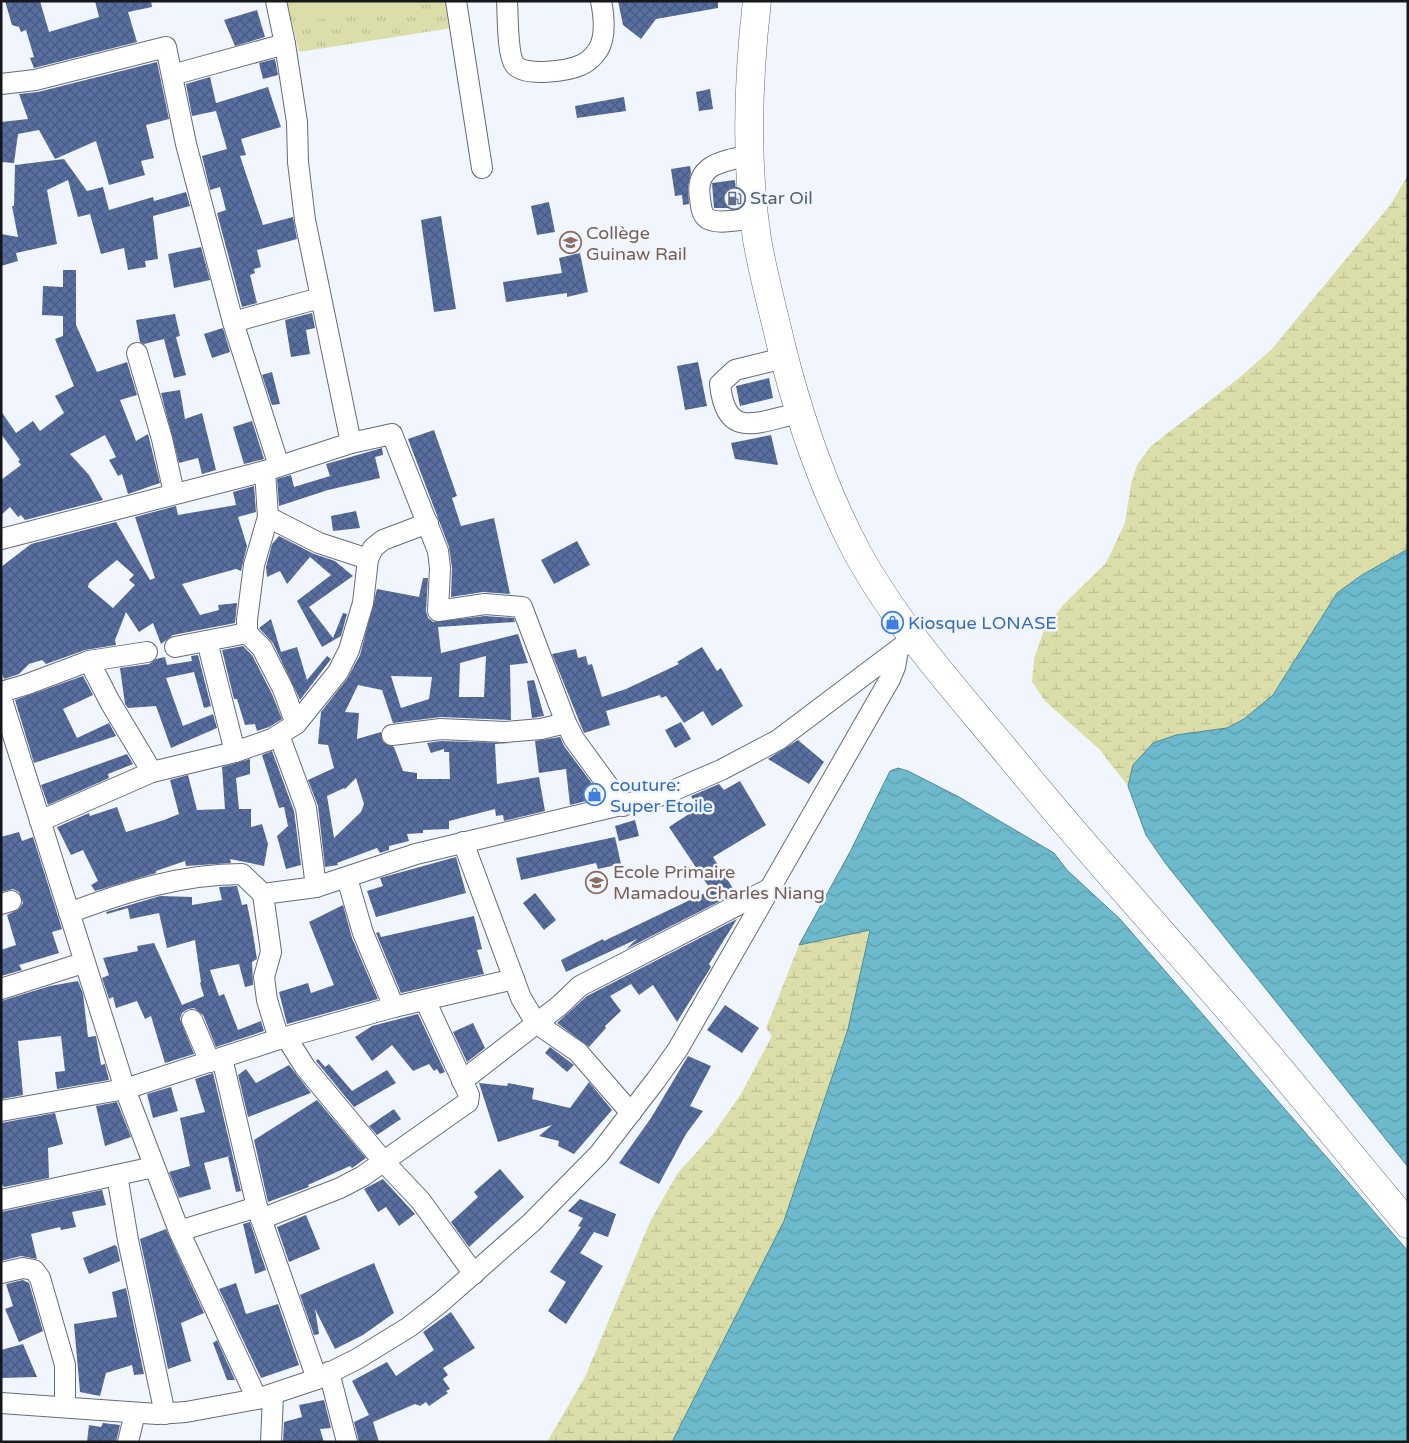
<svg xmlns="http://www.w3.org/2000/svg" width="1409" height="1443" viewBox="0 0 1409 1443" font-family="'Varela Round',sans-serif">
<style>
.grass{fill:url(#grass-tufts)}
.wetland{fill:url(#wetland-marsh)}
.pitch{fill:#dbdea9}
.water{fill:url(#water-waves);stroke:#528996}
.building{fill:url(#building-cross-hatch);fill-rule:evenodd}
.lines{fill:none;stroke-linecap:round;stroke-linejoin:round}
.minor-casing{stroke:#666b74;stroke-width:22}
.highway-casing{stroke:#666b74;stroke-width:29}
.minor{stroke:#fff;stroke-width:20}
.highway{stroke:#fff;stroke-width:28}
.labels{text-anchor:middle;stroke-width:5;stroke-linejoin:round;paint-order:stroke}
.service-label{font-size:18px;fill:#4e5e75;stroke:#f1f6fe;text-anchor:start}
.education-label{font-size:18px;fill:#785e54;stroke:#f1f6fe;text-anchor:start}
.shop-label{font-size:18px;fill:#366cbe;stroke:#f1f6fe;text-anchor:start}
</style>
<defs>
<pattern id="grass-tufts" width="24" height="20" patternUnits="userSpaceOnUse" patternTransform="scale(1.25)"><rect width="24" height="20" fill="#dbdea9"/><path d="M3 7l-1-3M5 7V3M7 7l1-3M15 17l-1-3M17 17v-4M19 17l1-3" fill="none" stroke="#bbbe91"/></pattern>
<pattern id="wetland-marsh" width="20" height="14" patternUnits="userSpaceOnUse" patternTransform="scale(1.25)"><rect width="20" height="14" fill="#dbdea9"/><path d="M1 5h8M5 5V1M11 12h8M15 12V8" fill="none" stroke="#bbbe91"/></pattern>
<pattern id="water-waves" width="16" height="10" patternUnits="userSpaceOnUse" patternTransform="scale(1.25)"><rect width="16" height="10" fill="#6cbacb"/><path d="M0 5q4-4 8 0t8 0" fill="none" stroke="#5d9fae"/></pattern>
<pattern id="building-cross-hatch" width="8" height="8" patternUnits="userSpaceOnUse" patternTransform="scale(1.25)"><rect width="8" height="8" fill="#596fa0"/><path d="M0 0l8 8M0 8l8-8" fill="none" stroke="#485a82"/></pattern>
</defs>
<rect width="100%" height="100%" fill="#f1f6fe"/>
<path class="grass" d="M287,1H449L452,28L299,52Z"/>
<g class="wetland">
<path d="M1408,175V549L1362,575L1337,593L1273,695L1244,719L1227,728L1176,735L1133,765L1128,786L1099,749L1045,701L1032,682L1034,659L1043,633L1063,605L1106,563L1125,523L1131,484L1137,465L1151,446L1239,378L1272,349L1391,204Z"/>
<path d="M870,929L848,1029L784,1221L672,1442H547L585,1377L650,1222L677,1174L713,1134L741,1094L772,1036L766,1028L799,945Z"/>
</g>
<path class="pitch" d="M294,1H412L413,7L297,22Z"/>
<g class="water">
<path d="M1408,549V1167L1166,864L1146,835L1128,786L1133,765L1153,743L1176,735L1227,728L1244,719L1273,695L1337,593L1362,575Z"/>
<path d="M898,768L908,771L959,797L1054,853L1067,870L1120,919L1408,1251V1442H672L784,1221L848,1029L870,930L799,945L850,852L890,771Z"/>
</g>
<g class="building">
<path d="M5,1H40L49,32L99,17L95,1H151L152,7L128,12L137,42L34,68L30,58L34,57L26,30L21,32L19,27L12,25Z"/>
<path d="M618,1H718V8L656,19L641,39L623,25Z"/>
<path d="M257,10L265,37L235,46L224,20Z"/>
<path d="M275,59L278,75L263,79L259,63Z"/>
<path d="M157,62L169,119L146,125L154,158L141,161L145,175L109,185L96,141L55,159L39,130L18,134L14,163L1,162V122L28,119L19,94L38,92Z"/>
<path d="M210,77L216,103L268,87L281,127L241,139L246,155L240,156L263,225L293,217L297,239L257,250L261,267L254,269L255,273L250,275L257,303L242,307L217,213L226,210L220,187L210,190L202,156L227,149L216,111L192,116L186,84Z"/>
<path d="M710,89L713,109L699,111L696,92Z"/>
<path d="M624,97L626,111L577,118L575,106Z"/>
<path d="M64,159L87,191L103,187L109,210L153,197L154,201L186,192L190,206L153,216L158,259L145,261L146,267L128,270L124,248L101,254L90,214L78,217L68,180L47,190L57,244L16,253L18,261L1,266V234L18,237L12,206H14L15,165Z"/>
<path d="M690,166L691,173L688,187L689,204L683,205L682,195L675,196L671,169Z"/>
<path d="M735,180L737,208H714L712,183Z"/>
<path d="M549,202L555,232L537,235L531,206Z"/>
<path d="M441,216L456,309L434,312L421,220Z"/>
<path d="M201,247L210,280L174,288L168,254Z"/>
<path d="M580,253L588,292L567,297V293L506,302L503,282L562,273L559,258Z"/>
<path d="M63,270H76V325L97,372L127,362L137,395L120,400L136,441L148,434L160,483L128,494L122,474L118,476L109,460L116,457L105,435L70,454L89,475L103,500L25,520L21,515L18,517L10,507L1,515V480L21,465L18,461L20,460L1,434V411L16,433L33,421L40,431L64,413L55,396L74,386L55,339L63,336V316L42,315L43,286L63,287Z"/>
<path d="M312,313L315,328L306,330L310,354L291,357L285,320Z"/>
<path d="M175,314L180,336L176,337L186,375L174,378L164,339L144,344L140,342L136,320Z"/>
<path d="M223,328L230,352L212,358L204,334Z"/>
<path d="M698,362L707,406L685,410L677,366Z"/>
<path d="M272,372L280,404L272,405L262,375Z"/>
<path d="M769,378L773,398L740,406L736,386Z"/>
<path d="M180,390L185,419L202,413L216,470L202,474L198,458L179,463L161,393Z"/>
<path d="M252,421L264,459L244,464L233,427Z"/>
<path d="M434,430L457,496L452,498L461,526L494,518L510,594L483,592L451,597L452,568L449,547L408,439Z"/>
<path d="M771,435L778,465L735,459L731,443Z"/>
<path d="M382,448L383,455L375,457L380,478L328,490L279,506L277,479L291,475L294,487L330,476L326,464Z"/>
<path d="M254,486L256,512L238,517L247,546L241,571L236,569L182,584L200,615L219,610L218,605L237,603L235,623L173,635L161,644L153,623L139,632L126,612L115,640L116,645L85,650L46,664L42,660L29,664L19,674L4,679L1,671V567L31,544L116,522L150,580L155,578L135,517L176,506L178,515L236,505L233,492ZM117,560L134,575L129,580L135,585L113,608L88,587L89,583Z"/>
<path d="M356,511L360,528L333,531L331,516Z"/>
<path d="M279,536L314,554L335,561L353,576L309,607L333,638L343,613L347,614L341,636L322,647L297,601L331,575L310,557L287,584L280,571L267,577L266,567L272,544Z"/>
<path d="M577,541L590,565L554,584L541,560Z"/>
<path d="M423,578H428L426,611L428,618L433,622L485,616L514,618L515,622L438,627L441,653L518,634L528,663L510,665L511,720L441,717L393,723L382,690L358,685L345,712L359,713L357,739L381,732L383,742L394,747L403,771L417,773V779H450L449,752H444V749L431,753L427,743L441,741L512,743L495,744L497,784L539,777L545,811L504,821L503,815L496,816L495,809L449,821V829L423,830V833L407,834L409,841L389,846V850L380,853L377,848L337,863L338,865L325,867L318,806L308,780L334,768L328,745L318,744L321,712L347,679L360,655L377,589L419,597ZM486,656L484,697H459L460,663ZM391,676L432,677L429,699L401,708ZM356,778L364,804L361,812L334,838L327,796L344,788L345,789Z"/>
<path d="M271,619L281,652L297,647L307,680L327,656L331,659L300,700L273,643L259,628Z"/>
<path d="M243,646L252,655L272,694L282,719L269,727L257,731L255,724L245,725L237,699H234L222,650Z"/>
<path d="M702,647L717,671L721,668L743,706L712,726L703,711L684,723L666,696L661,698L660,695L606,711L610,725L584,733L552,654L576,649L578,658L586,656L588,665L592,664L602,697L626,689L679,664L677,662Z"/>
<path d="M198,655L211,706L204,708L194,672L166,678L183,726L213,714L217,728L171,748L156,706L128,708L125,704L120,668L149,664L156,659L165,657L167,665L192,661L191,656Z"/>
<path d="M83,676L93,695L63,709L77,738L109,723L116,736L34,763L15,700Z"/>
<path d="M534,680L544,716L532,718L527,681Z"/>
<path d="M681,722L691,739L675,748L665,730Z"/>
<path d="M560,737L564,746L602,797L570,805L566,769L539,773L535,741Z"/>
<path d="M798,740L824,762L809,784L768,759Z"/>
<path d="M272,751L294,811L301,865L286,869L277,836L288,826L284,807L279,808L262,755Z"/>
<path d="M127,754L133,764L108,774L109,778L48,805L41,785Z"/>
<path d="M250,759V774L236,778L239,809H251V827L262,824L268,844L264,866L230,859L231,863L186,866L185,861L156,871V873L95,891L91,885L98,881L83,850L71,855L57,827L55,828L89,813L90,816L117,807L126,832L164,820L179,814L170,780L188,775L197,810L225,809L222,767Z"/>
<path d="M740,781L766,825L713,857L736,893L626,949L637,939L566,972L561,960L603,939L604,941L711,890L669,827L698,808L691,796L719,784L724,790Z"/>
<path d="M635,820L639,836L619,841L615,826Z"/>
<path d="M19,832L22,841L33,837L62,929L52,932L59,953L19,965L22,970L1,976V950L16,945L7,915L19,909L23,903L19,892L13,889L1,892V837Z"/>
<path d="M615,837L621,864L598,869L596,863L521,880L516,858Z"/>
<path d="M456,857L466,893L376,917L367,891L383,886L380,878Z"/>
<path d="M237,886L242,905L247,904L252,928L257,959L252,962L253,985L245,987L239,964L210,970L219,996L224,994L238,1030L261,1021L264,1031L216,1047L203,1015L194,1008L188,1009L182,1013L180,1019L194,1054L165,1063L151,1016L145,1019L137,1001L116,1008L113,997L109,999L102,978L109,975L103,958L138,951L137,946L154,943L182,1005L204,996L200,983L201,982L195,940L167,948L159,913L130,919L128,908L107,914L106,912L160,896L192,897V905L222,900L219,887Z"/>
<path d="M535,893L556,920L544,930L523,903Z"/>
<path d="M343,905L352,938L378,999L287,1024L279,992L308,983L311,993L334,985L309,922Z"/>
<path d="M474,916L482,949L477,950L484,974L401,993L376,933L379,932L381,937Z"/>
<path d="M737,919L709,964L711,967L677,1022L653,985L639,995L631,984L610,996L621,1011L605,1026L606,1028L589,1047L557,1023L587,996Z"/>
<path d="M78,981L83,994L88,1037L96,1036L101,1065L105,1064L109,1080L57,1089L55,1072L65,1071L61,1036L18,1041L23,1095L2,1099L1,1001L50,986Z"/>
<path d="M725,1005L759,1028L742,1053L707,1030Z"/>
<path d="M418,1014L445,1072L440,1074L437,1069L434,1071L429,1064L413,1071L392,1045L372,1061L355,1037L372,1026Z"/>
<path d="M473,1023L485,1048L467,1062L453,1032Z"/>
<path d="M550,1047L574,1065L567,1072L545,1053Z"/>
<path d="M688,1056L711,1066L690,1106L703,1111L686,1134L659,1184L619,1163L651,1118Z"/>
<path d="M318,1059L325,1067L329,1064L352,1091L387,1070L396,1083L354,1107L316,1061Z"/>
<path d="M289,1065L311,1093L248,1117L238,1075L246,1069L256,1083Z"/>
<path d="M213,1073L241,1191L236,1192L228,1157L230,1156L204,1163L211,1189L179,1198L169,1172L190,1166L180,1118L205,1112L195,1079Z"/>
<path d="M589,1082L612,1110L574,1154L558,1146L559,1141L539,1136L552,1125L498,1142L479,1083L507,1086L508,1083L534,1088L532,1099L570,1108Z"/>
<path d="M171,1087L178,1111L153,1118L147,1094Z"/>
<path d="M317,1100L366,1158L352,1168L350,1166L308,1185L309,1187L268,1202L254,1140Z"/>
<path d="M117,1102L131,1137L105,1146L96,1106Z"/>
<path d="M394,1109L401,1119L377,1135L369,1126Z"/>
<path d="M55,1113L63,1144L48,1148L49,1178L4,1187L1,1182V1123Z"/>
<path d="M500,1169L524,1197L469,1247L451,1222L478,1197L474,1192Z"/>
<path d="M383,1179L415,1214L399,1226L386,1207L378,1212L364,1189Z"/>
<path d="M102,1190L106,1205L72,1212L76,1227L61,1230L60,1227L31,1234L37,1259L21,1256L1,1261V1212Z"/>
<path d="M580,1199L616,1214L608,1237L594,1232L580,1253L603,1266L566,1324L548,1311L566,1282L550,1272L581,1227L578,1226L583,1218L568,1211Z"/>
<path d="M306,1215L320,1249L289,1262L277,1227Z"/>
<path d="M250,1222L266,1270L255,1274L243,1224Z"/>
<path d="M166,1229L204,1313L181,1323L191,1361L168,1369L140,1239Z"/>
<path d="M115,1245L117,1247L120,1261L89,1274L83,1258Z"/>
<path d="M374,1263L394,1313L363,1335L335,1349L315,1309L319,1334L314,1335L300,1295Z"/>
<path d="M23,1280L29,1283L43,1331L19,1342L5,1309L13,1306L6,1284Z"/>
<path d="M236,1283L246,1314L278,1304L299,1365L261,1378L219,1289Z"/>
<path d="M126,1288L144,1374L134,1375L132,1365L106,1373L100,1396L80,1392L74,1324L117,1317L112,1292Z"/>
<path d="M451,1312L475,1348L443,1368L448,1375L443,1379L450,1389L446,1391L448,1393L429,1406L426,1402L420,1406L415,1404L373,1422L379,1442H359L354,1422L369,1415L352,1381L387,1362L396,1376L434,1350L423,1332Z"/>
<path d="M217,1340L235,1380H227L213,1343Z"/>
<path d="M23,1344L37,1377L1,1378V1350Z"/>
<path d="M324,1400L331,1428L320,1429L324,1442H283L284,1422L302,1417L299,1405Z"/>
<path d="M103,1423L120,1425L116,1442H87L89,1425L101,1427Z"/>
</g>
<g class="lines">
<defs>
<g id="minor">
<path d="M276,1L285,44L297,122L298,162L305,220L351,443"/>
<path d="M456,1L482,168"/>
<path d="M507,1C508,15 507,55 515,65C525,77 568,71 581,65C588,62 594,56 598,50C606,37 604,16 601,1"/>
<path d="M172,75L285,44"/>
<path d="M1,84L35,80L166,47L186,144L233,322L279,466"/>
<path d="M751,155C725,161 694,163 700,198C701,205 701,215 708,219C720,225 742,219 754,218"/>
<path d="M233,322L320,298"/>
<path d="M137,353L162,439L174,493"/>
<path d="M784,358L735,370L720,384C726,442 758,421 800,413"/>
<path d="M265,471L268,517L254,565L247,620V633L262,648L283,689L296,724"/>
<path d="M268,517L319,543L368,559"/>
<path d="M1,539L265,471L351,443L392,434L438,551L440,568L438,611L485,604L522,607L566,723L574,739L623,806"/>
<path d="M207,641L235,752"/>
<path d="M175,647L247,633"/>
<path d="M89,661L147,652"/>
<path d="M1,692L25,685L89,661L110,702L152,772"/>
<path d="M1,697L125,1089L179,1231L257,1399"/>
<path d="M279,735L306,808L316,887"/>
<path d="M392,735L441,729L505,732L541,729L566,723"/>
<path d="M40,821L152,772L235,752L272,739L296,724L338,672L349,650L363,603L368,559L373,548L383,540L428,523"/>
<path d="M463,842L521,998L536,1023L578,1052L631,1113"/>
<path d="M347,878L363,933L394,1007"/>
<path d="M263,894L271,952L264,977L267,1000L279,1039L286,1037L305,1067L384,1162L420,1200L474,1274"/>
<path d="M1,904L11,901"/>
<path d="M69,913C124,892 182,874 242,874L263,894L316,887L416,854L663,795L721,770L778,740L904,645"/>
<path d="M1,989L83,963"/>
<path d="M192,1020L210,1062"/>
<path d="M286,1037L394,1007L514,979"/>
<path d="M222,1058L257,1207L317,1379"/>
<path d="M462,1081L559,1006L580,986L771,888"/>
<path d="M1,1111L125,1089L279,1039"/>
<path d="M117,1175L128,1240L165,1414"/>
<path d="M1,1200L154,1167"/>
<path d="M261,1219L340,1188L363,1176L468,1102L469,1095L425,1000"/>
<path d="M179,1231L257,1207"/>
<path d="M1,1273L23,1268L34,1270L40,1278L65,1365V1407"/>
<path d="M329,1372L347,1442"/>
<path d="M1,1403L157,1414L186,1412L257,1399L317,1379L357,1359L409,1327L440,1303L531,1223L599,1154L656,1080L678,1049L890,679L895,667L898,650"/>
<path d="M128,1442L135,1413"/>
<path d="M271,1442L273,1395"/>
</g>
<path id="highway" d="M757,1C748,79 745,161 757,239C763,275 773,310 781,345C799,417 823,489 858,554C900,630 960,695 1015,762C1085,848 1159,929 1232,1013C1292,1082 1349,1154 1408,1224"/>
</defs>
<use href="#minor" class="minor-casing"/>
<use href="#highway" class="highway-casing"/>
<use href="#minor" class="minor"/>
<use href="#highway" class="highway"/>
</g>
<defs>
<symbol id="fuel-ring" viewBox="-11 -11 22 22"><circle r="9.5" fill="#f1f6fe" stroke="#5c6f8a" stroke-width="1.5"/><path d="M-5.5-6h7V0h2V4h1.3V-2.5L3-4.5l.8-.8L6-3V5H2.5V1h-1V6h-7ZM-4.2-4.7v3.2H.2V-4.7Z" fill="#5c6f8a"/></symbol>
<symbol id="school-ring" viewBox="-11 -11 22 22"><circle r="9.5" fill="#f1f6fe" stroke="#8d6e63" stroke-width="1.5"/><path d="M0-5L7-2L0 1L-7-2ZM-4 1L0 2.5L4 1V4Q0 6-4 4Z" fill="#8d6e63"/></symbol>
<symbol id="shop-ring" viewBox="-11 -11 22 22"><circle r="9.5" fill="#f1f6fe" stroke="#3f7fe0" stroke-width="1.5"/><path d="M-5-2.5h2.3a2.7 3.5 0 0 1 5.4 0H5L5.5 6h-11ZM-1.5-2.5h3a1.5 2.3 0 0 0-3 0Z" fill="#3f7fe0"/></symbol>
</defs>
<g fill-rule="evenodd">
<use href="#fuel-ring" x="722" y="186" width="25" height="25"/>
<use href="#school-ring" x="558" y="230" width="25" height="25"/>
<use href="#shop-ring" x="880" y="610" width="25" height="25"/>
<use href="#shop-ring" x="582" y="782" width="25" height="25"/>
<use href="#school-ring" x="584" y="870" width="25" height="25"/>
</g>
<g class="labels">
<g class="service-label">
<text x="750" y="204">Star Oil</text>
</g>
<g class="education-label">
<text x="586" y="239">Collège<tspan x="586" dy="21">Guinaw Rail</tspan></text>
<text x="613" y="878">Ecole Primaire<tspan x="613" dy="21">Mamadou Charles Niang</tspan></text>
</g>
<g class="shop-label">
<text x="908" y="629">Kiosque LONASE</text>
<text x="610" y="791">couture:<tspan x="610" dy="21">Super Etoile</tspan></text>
</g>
</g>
<rect width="1409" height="1443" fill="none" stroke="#15171a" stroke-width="5"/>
</svg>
